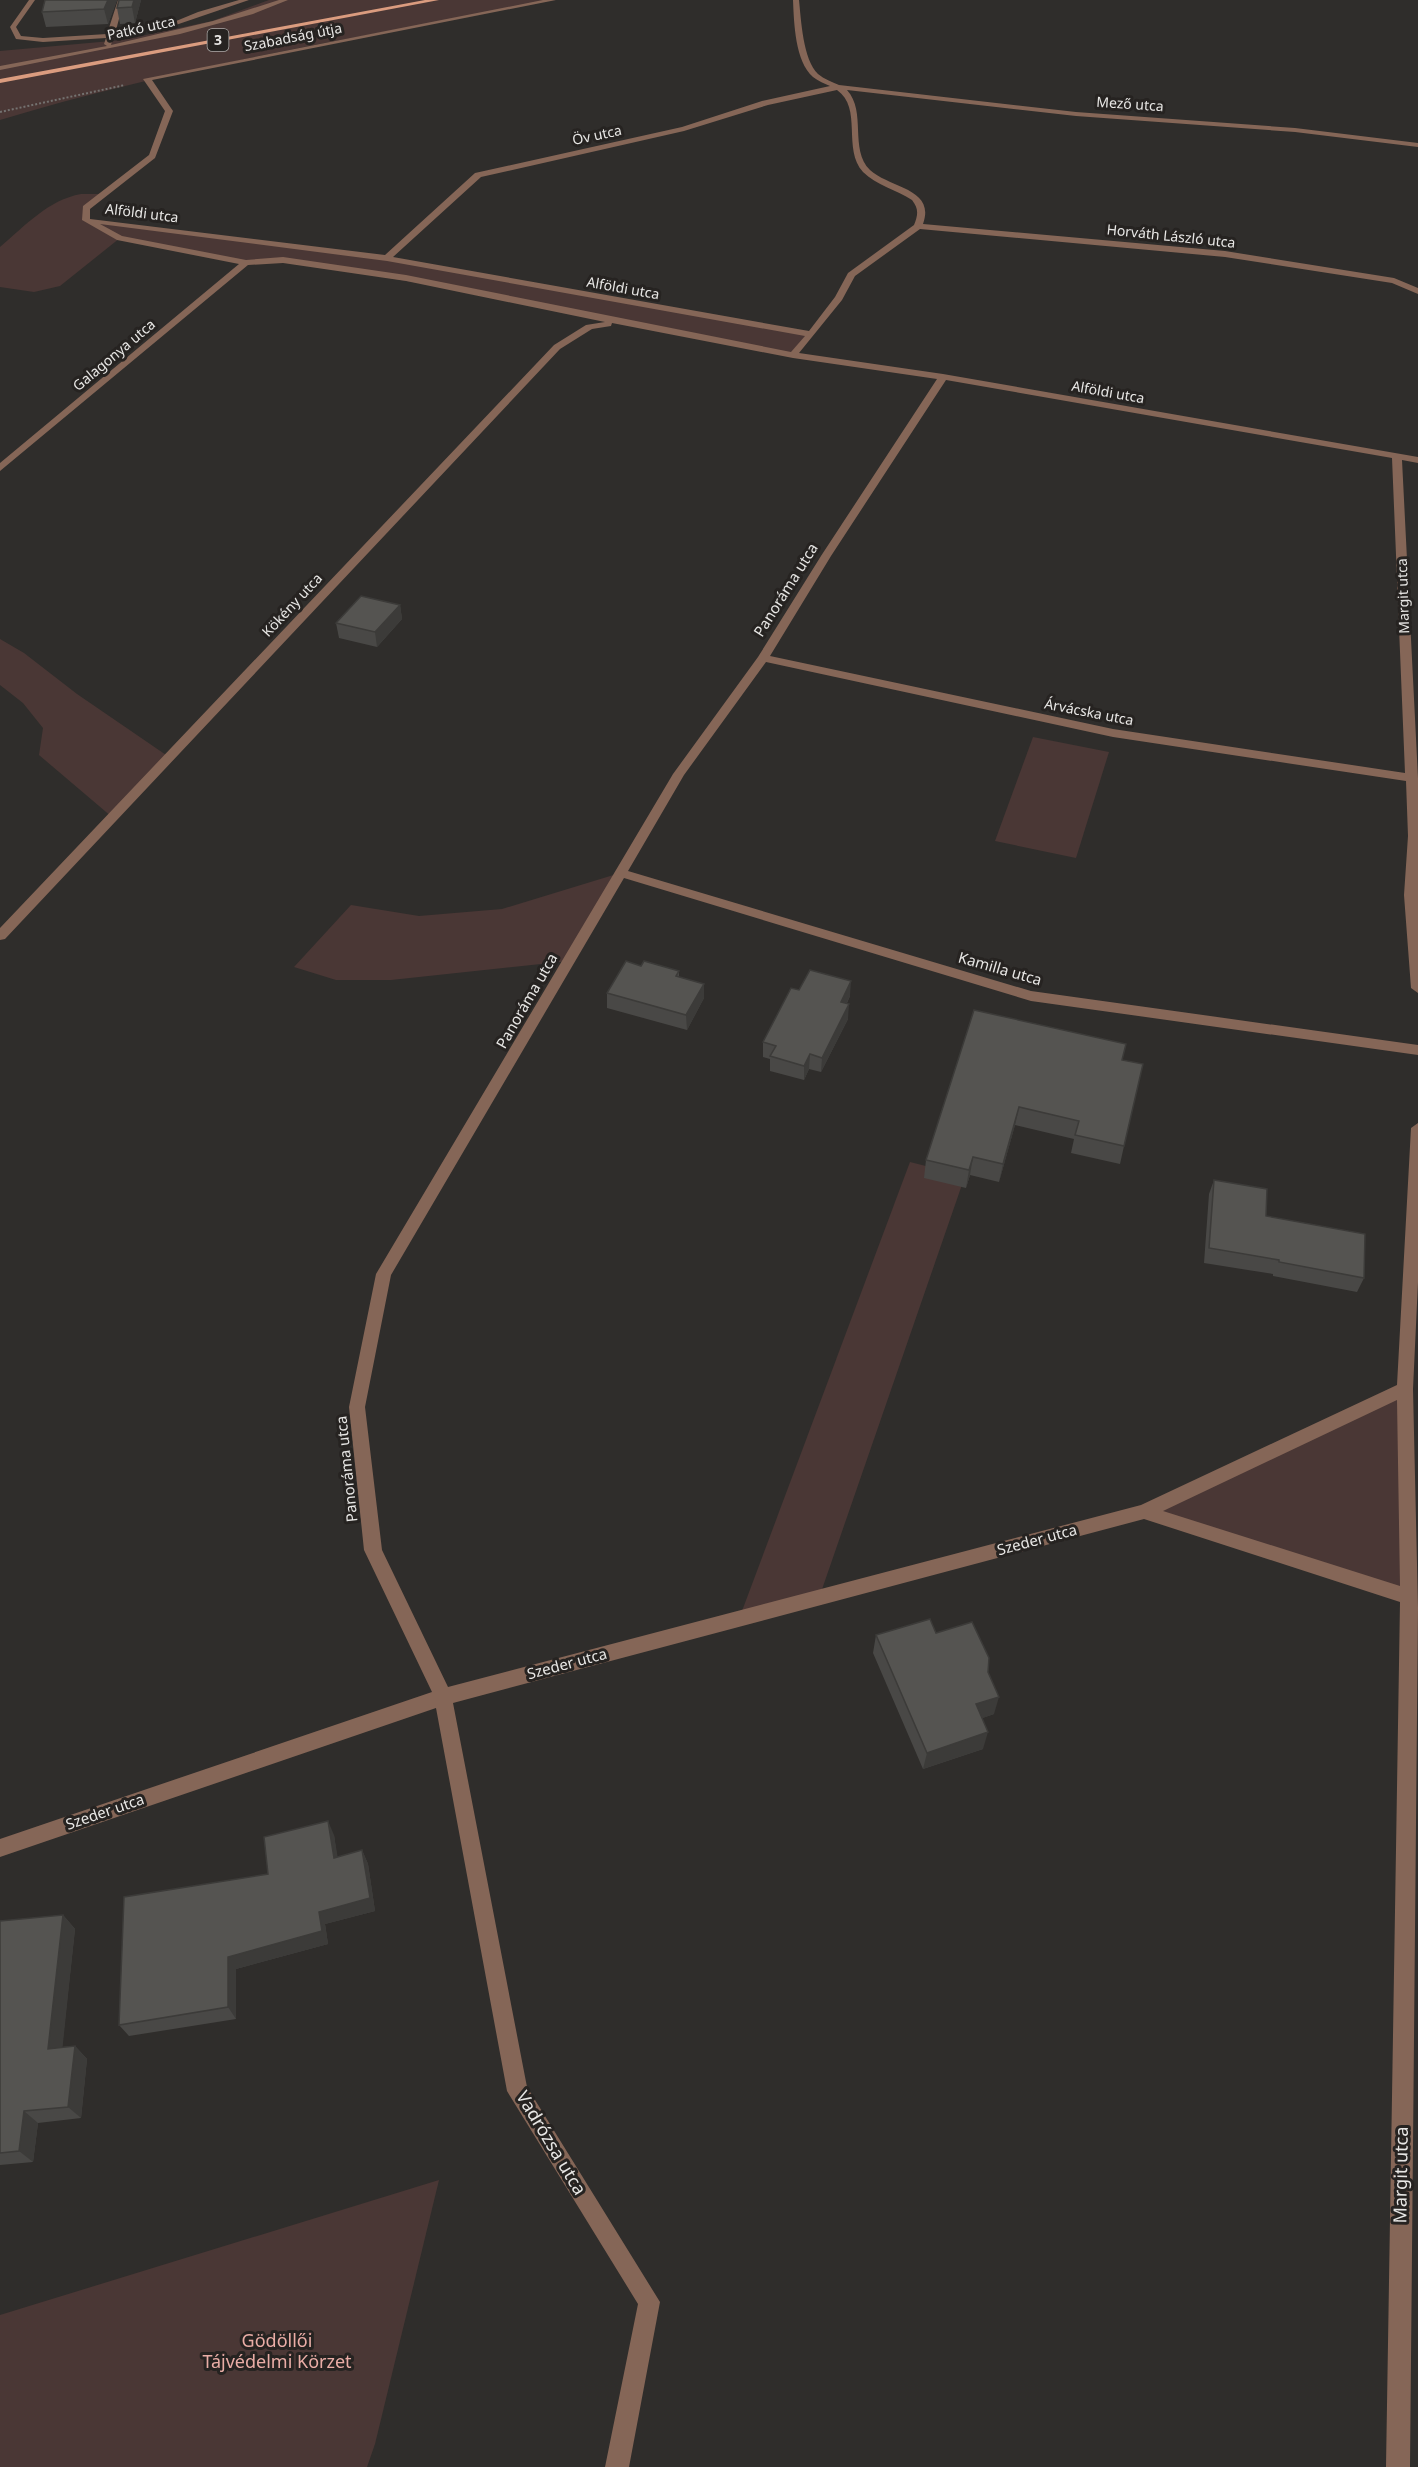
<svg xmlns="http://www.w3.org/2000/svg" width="1418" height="2467" viewBox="0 0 1418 2467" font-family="'Noto Sans',sans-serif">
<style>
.green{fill:#4a3735}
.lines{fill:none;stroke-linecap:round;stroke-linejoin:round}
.path{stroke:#747270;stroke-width:2;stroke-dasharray:2 2;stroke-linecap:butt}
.minor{fill:#856657;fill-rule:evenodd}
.major{fill:#db9c7f;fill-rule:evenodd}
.wall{fill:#494846}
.shaded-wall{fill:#3c3b39}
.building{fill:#555451;stroke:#3c3b39;stroke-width:1.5}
.labels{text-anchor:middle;stroke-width:6;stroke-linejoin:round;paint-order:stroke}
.far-street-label{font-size:14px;fill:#e8e7e5;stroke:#262321}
.shield{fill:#262321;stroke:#aeacaa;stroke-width:1.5}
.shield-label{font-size:14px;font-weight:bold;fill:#e8e7e5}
.street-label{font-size:15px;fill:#e8e7e5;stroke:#262321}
.near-street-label{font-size:18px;fill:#e8e7e5;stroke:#262321}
.near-park-label{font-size:18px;fill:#e9ada6;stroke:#262321}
</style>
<rect width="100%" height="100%" fill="#2f2d2b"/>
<g class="green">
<path d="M269,0H553C368,36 180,65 0,120V51L122,40L212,21Z"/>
<path d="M81,194H103L86,208V220L387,258L811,334L793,355L477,293L283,260L246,263L120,238L60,286L34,292L0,287V247C25,226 48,200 81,194Z"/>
<path d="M0,639L24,653L77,694L169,757L112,817L39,755L43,728L23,703L0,685Z"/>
<path d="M1033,737L1109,752L1076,858L995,841Z"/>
<path d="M620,873L569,961L391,980H336L294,967L351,905L419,916L502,909Z"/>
<path d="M910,1162L965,1176L819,1598L739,1619Z"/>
<path d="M1405,1389L1409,1598L1144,1512Z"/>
<path d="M439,2180L375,2444L367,2467H0V2315Z"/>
</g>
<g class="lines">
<path class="path" d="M0,112L125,85"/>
<g class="minor">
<path d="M29,0H35L16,27L21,36L43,38L107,34L118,0H124L115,34L129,35L113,38L111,45L213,21L279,0H288L253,14L180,34L0,70V66L107,46L104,44L106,38L43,42L16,39L10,27Z"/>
<path d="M239,0H249L167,28L164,26L198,12Z"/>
<path d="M543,0H556L152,80L173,111L155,158L90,209V219L385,255L475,173L682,127L762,101L830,86C825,84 818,81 813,77C795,61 794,23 793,0H799C801,19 803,60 818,74C824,79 832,82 839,85L1076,112L1295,128L1418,143V147L1295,132L1076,116L847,90C867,112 849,149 870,170C889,188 936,188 923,224L1225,251L1394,278L1418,288V294L1392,283L1225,257L920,229L855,276L842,300L799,353L943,374L1418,457V463L1402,460L1418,778V993L1411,988L1404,895L1408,836L1406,781L1113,737L766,662L684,775L628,871L1031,991L1418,1045V1055L1031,1001L624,878L391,1275L365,1407L382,1550L448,1687L1141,1505L1397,1385L1411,1128L1418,1123V1282L1413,1389L1418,1608L1410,2467H1386L1400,1602L1144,1519L453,1703L527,2087L660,2302L629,2467H605L638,2304L507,2091L436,1708L0,1857V1839L432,1692L364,1550L349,1407L376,1274L673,774L758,657L821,556L937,379L793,358L612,323L611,326L592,329L560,349L5,939L0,940V928L554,345L586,325L605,322L406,281L283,263L248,265L0,471V463L239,264L117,240L82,220L83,206L149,155L165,111L143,79ZM837,90C863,108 842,149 863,172C876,185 897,190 912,200C919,209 918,215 914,225L848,273L835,297L809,331L393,257L481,177L684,131L768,105ZM100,224L387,261L805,336L791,352L406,275L283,257L246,260L122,236ZM946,380L1392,458L1405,773L1113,729L770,656L831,556ZM1397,1400L1400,1586L1163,1511Z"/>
</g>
<path class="major" d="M425,0H439L0,83V79Z"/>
</g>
<g class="wall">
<path d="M117,0L108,24L46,27L42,12Z"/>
<path d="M119,0H141L135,23L120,24L117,8Z"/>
<path d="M400,605L402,619L377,647L339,638L336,623Z"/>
<path d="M641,966L679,971V977L704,998L687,1030L607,1008V993Z"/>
<path d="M799,990L850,996L847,1003L848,1019L821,1072L809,1069L804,1080L770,1071V1059L763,1057V1042Z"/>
<path d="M974,1010L1122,1060L1124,1146L1120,1164L1071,1153L1074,1139L1015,1125L999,1182L970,1175L966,1188L924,1178L926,1160Z"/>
<path d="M1214,1180L1266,1216L1364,1278L1357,1292L1273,1276V1274L1204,1263L1209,1194Z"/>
<path d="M936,1633L988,1672L994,1714L982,1718L983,1749L923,1769L873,1653L876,1635Z"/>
<path d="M334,1835L337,1857L362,1850L368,1864L375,1911L325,1924L328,1944L236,1969V2019L129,2036L119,2025L268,1874Z"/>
<path d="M63,1915L75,1929L62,2047L75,2046L87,2059L81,2118L38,2123L33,2162L0,2165V1921Z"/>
</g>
<g class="shaded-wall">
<path d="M108,0H117L108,24L104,9Z"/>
<path d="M134,0H141L135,23L132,7Z"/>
<path d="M400,605L402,619L377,647L375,632Z"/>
<path d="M851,981L850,996L840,1016L841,1002Z"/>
<path d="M704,984V998L687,1030L686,1015Z"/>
<path d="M849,1004L848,1019L821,1072L822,1058Z"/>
<path d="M810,1054L809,1069L804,1080V1066Z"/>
<path d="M1019,1107L1015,1125L999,1182L1003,1164Z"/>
<path d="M973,1157L970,1175L966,1188L969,1170Z"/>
<path d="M999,1697L994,1714L972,1722L976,1704Z"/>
<path d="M988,1732L983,1749L923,1769L927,1753Z"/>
<path d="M328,1821L334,1835L340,1871L334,1858Z"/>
<path d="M362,1850L368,1864L375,1911L325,1924L328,1944L236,1969V2019L228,2007V1957L319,1912Z"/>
<path d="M63,1915L75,1929L61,2062L48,2049Z"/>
<path d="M75,2046L87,2059L81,2118L68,2107Z"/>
<path d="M24,2111L38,2123L33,2162L19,2151Z"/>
</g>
<g class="building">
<path d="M45,0H108L104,9L42,12Z"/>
<path d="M119,0H134L132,7L117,8Z"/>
<path d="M361,596L400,605L375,632L336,623Z"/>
<path d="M626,961L641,966L644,961L679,971L676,976L704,984L686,1015L607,993Z"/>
<path d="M810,970L851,981L841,1002L849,1004L822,1058L810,1054L804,1066L770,1056L776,1046L763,1042L791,988L799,990Z"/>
<path d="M974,1010L1126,1044L1122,1060L1143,1064L1124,1146L1075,1135L1079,1121L1019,1107L1003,1164L973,1157L969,1170L926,1160Z"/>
<path d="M1214,1180L1267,1189L1266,1216L1365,1234L1364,1278L1279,1262V1260L1209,1248Z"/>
<path d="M930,1619L936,1633L972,1622L989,1658L988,1672L999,1697L976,1704L988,1732L927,1753L876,1635Z"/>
<path d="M328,1821L334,1858L362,1850L370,1898L319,1912L322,1931L228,1957V2007L119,2025L124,1897L268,1874L264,1837Z"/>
<path d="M63,1915L48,2049L75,2046L68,2107L24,2111L19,2151L0,2153V1921Z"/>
</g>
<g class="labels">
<g class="far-street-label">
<text transform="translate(141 28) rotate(-12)" y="5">Patkó utca</text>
<text transform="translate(293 37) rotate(-11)" y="5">Szabadság útja</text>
<text transform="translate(1130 104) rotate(4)" y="5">Mező utca</text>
<text transform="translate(597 135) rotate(-12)" y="5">Öv utca</text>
<text transform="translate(142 213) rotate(7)" y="5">Alföldi utca</text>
<text transform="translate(1171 236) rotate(6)" y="5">Horváth László utca</text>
<text transform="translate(623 288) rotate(10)" y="5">Alföldi utca</text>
<text transform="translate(114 355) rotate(-40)" y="5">Galagonya utca</text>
<text transform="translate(1108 392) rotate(10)" y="5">Alföldi utca</text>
<text transform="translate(1403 596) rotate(-92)" y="5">Margit utca</text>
<text transform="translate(292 605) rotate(-47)" y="5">Kökény utca</text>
<text transform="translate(1089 712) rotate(11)" y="5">Árvácska utca</text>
</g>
<rect class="shield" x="207.5" y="29" width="21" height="22" rx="4.5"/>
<g class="shield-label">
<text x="218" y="45">3</text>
</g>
<g class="street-label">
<text transform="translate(786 590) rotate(-58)" y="5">Panoráma utca</text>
<text transform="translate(1000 969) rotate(16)" y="5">Kamilla utca</text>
<text transform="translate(527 1001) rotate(-60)" y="5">Panoráma utca</text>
<text transform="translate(347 1469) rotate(-96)" y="5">Panoráma utca</text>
<text transform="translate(1037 1540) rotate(-15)" y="5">Szeder utca</text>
<text transform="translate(567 1664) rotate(-15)" y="5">Szeder utca</text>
<text transform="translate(105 1812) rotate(-19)" y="5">Szeder utca</text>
</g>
<g class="near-street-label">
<text transform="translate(551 2143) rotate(59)" y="6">Vadrózsa utca</text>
<text transform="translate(1401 2175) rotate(-89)" y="6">Margit utca</text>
</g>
<g class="near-park-label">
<text x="277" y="2347">Gödöllői<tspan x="277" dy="21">Tájvédelmi Körzet</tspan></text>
</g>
</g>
</svg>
